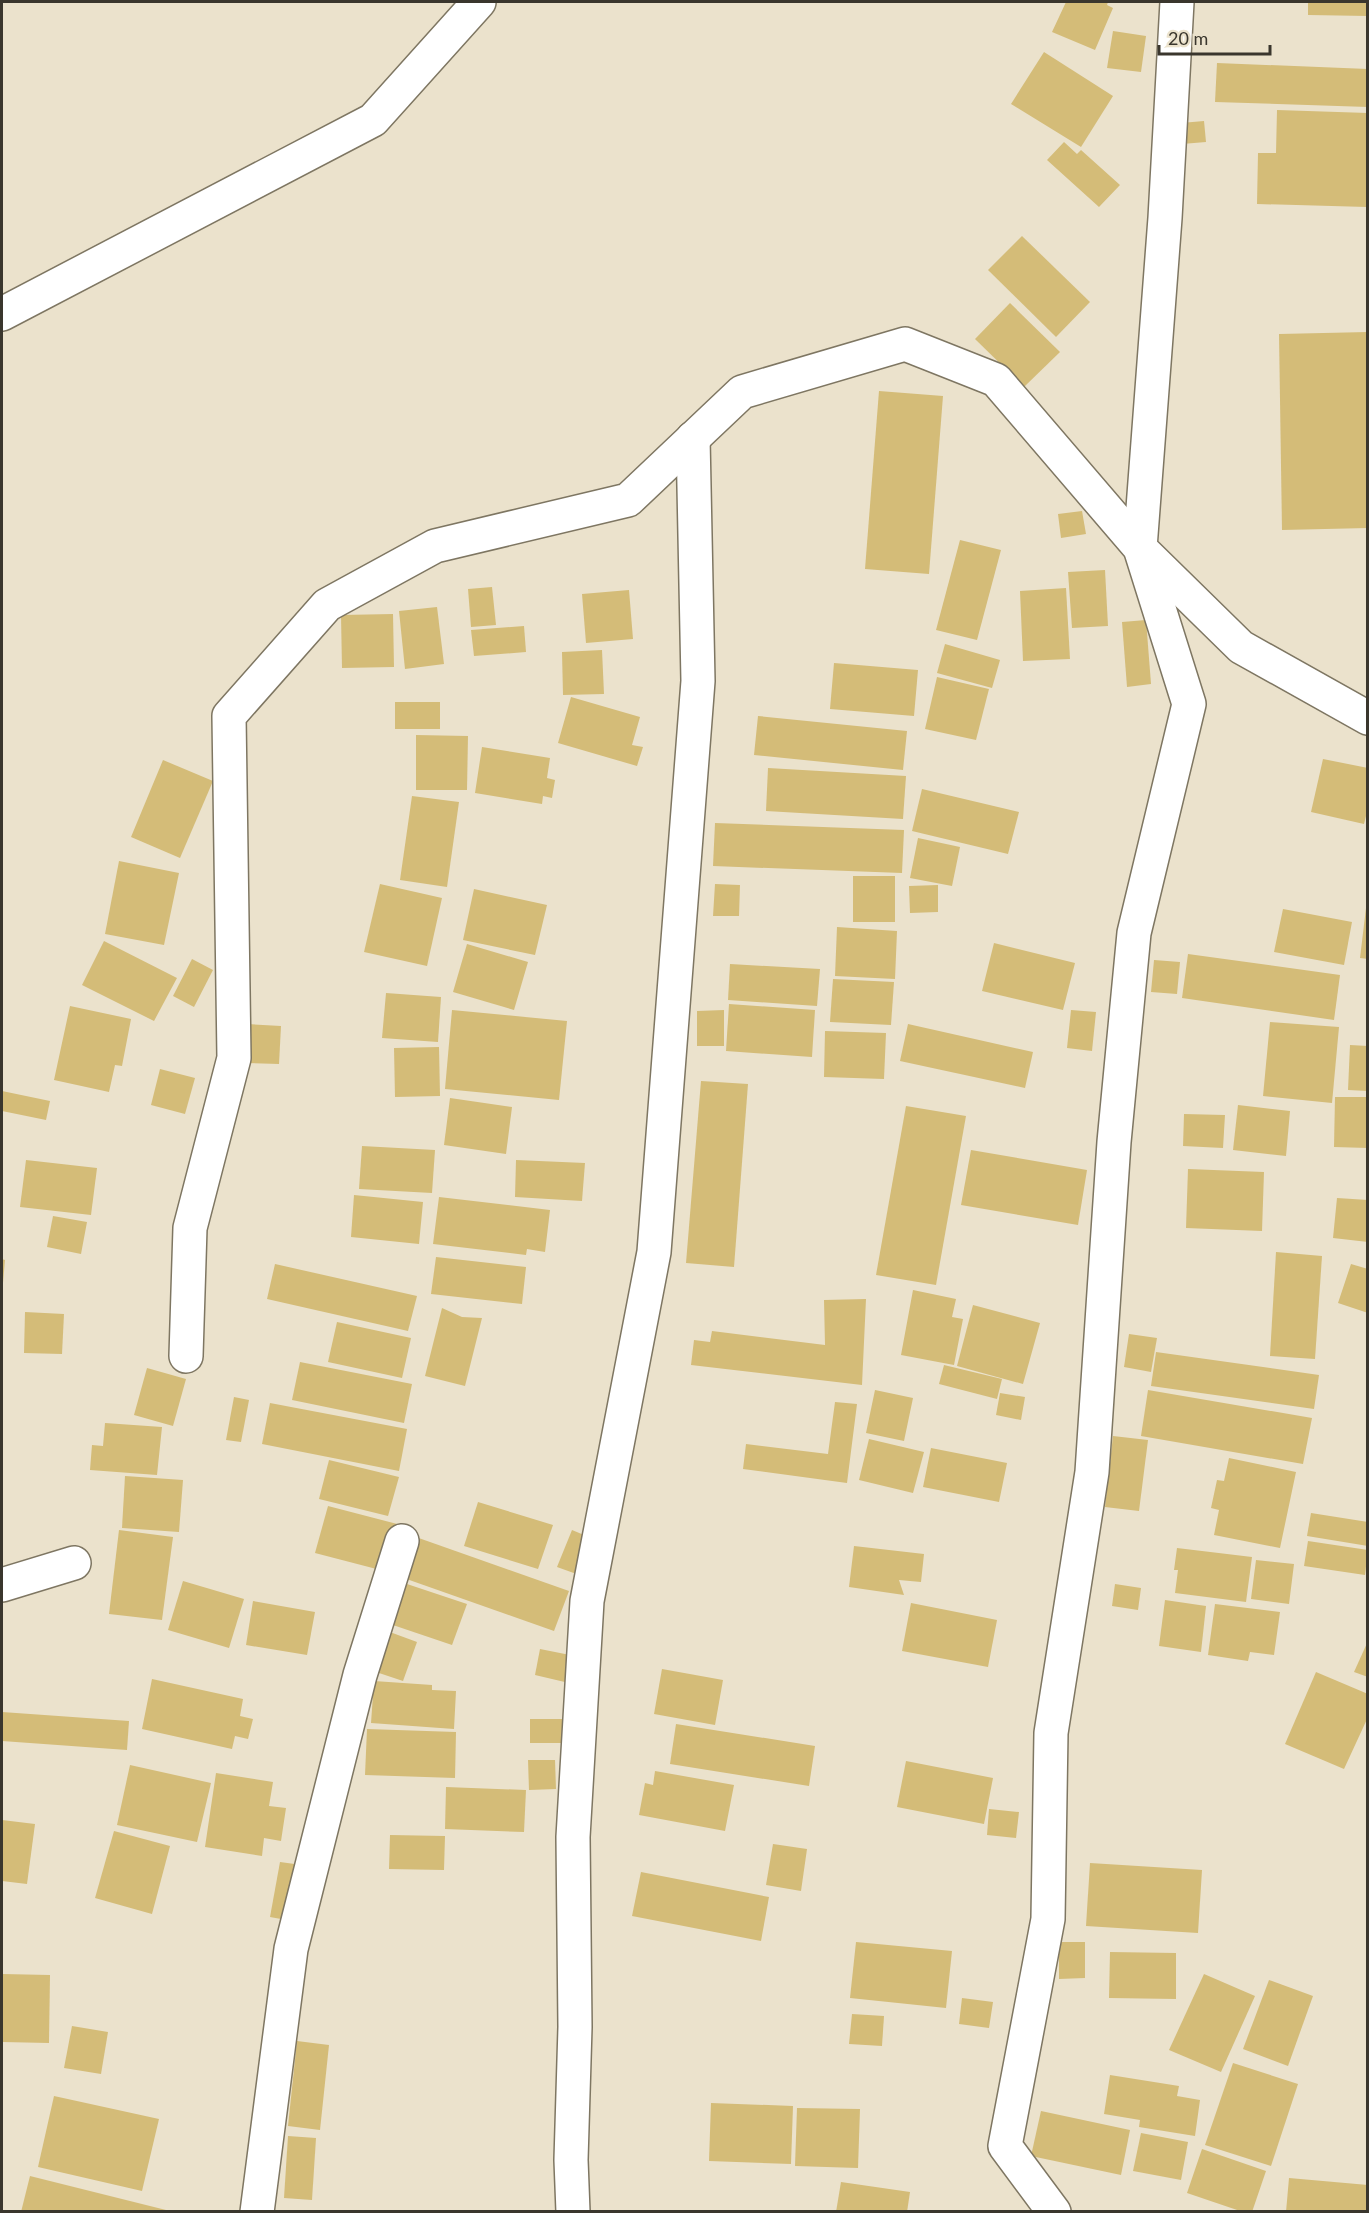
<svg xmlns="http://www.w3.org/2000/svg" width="1369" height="2213" viewBox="0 0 1369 2213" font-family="Lato,sans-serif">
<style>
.building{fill:#d4bc78}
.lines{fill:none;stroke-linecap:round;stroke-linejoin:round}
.street-casing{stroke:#7e7662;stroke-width:36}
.street{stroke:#fff;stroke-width:33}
</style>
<rect width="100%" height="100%" fill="#ebe2cc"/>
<g class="building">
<path d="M1066,2H1108L1107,5L1113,8L1095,50L1052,32Z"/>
<path d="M1308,2H1368V16L1308,15Z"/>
<path d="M1113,31L1146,36L1141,72L1107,68Z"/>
<path d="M1044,52L1113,96L1081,147L1011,104Z"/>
<path d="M1217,63L1368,69V107L1215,102Z"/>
<path d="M1277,110L1368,113L1367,207L1257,204L1258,153H1276Z"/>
<path d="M1204,121L1206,142L1182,144L1181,123Z"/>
<path d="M1064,142L1077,154L1081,150L1120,185L1099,207L1047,160Z"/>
<path d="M1022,236L1090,302L1056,337L988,270Z"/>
<path d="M1010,303L1060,352L1024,387L975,339Z"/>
<path d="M1368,332V528L1282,530L1279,334Z"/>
<path d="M879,391L943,396L929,574L865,569Z"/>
<path d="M1082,511L1086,534L1061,538L1058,514Z"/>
<path d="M960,540L1001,550L977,640L936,630Z"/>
<path d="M1105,570L1108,626L1072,628L1068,572Z"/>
<path d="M492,587L496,625L471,627L468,589Z"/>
<path d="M1066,588L1070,659L1023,661L1020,591Z"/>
<path d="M629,590L633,639L586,643L582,594Z"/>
<path d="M437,607L444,664L405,669L399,611Z"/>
<path d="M393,614L394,667L342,668L341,615Z"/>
<path d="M1146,620L1151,684L1127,687L1122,622Z"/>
<path d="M524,626L526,652L474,656L471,630Z"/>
<path d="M945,644L1000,660L992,688L937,673Z"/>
<path d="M602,650L604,694L563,695L562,652Z"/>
<path d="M834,663L918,670L914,716L830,709Z"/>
<path d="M937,677L989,689L976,740L925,729Z"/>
<path d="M571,697L640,717L632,745L643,747L637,766L558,743Z"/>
<rect x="395" y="702" width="45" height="27"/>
<path d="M758,716L907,731L903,770L754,755Z"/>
<path d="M416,735L468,736L467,790H416Z"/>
<path d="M482,747L550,758L547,778L555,780L552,798L543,796L542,804L475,793Z"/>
<path d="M1323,759L1368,768V808L1364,824L1311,812Z"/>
<path d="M163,760L213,781L180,858L131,837Z"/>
<path d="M768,768L906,776L903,819L766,811Z"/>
<path d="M922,789L1019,812L1008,854L912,831Z"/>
<path d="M412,796L459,802L447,887L400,880Z"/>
<path d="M715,823L904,830L902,873L713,866Z"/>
<path d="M918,838L960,847L952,886L910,878Z"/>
<path d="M119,861L179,873L164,945L105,934Z"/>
<rect x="853" y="876" width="42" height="46"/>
<path d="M380,884L442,898L427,966L364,952Z"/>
<path d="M715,884L740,885L739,916H713Z"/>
<path d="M938,885V912L910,913L909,886Z"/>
<path d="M474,889L547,905L535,955L463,940Z"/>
<path d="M1366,908H1368V959L1360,958Z"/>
<path d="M1283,909L1352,922L1344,965L1274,952Z"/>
<path d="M837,927L897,931L895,979L835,976Z"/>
<path d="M104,941L177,978L154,1021L82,985Z"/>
<path d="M994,943L1075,963L1063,1010L982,991Z"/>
<path d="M467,944L528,962L514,1010L453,992Z"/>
<path d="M1188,954L1340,975L1334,1020L1182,998Z"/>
<path d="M192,959L213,970L194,1007L173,996Z"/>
<path d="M1154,960L1180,962L1177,994L1151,992Z"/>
<path d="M730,964L820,969L817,1006L728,1000Z"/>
<path d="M833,979L894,982L891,1025L830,1022Z"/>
<path d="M386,993L441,997L438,1042L382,1038Z"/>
<path d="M729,1004L815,1010L812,1057L726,1051Z"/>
<path d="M70,1006L131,1019L122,1066L115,1065L109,1092L54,1080Z"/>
<path d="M452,1010L567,1021L559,1100L445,1089Z"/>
<path d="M724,1010V1046H697V1011Z"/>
<path d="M1071,1010L1096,1012L1092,1051L1067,1048Z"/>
<path d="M1270,1022L1339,1027L1332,1103L1263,1096Z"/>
<path d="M247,1024L281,1026L279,1064L246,1063Z"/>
<path d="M908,1024L1033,1052L1025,1088L900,1061Z"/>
<path d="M825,1031L886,1033L884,1079L824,1077Z"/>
<path d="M1350,1045L1368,1046V1091L1348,1090Z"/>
<path d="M439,1047L440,1096L395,1097L394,1048Z"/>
<path d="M160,1069L195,1078L185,1114L151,1105Z"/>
<path d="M701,1081L748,1084L734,1267L686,1263Z"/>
<path d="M2,1091L50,1101L46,1120L2,1111Z"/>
<path d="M1335,1097H1368V1148L1334,1147Z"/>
<path d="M450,1098L512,1107L506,1154L444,1145Z"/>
<path d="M1238,1105L1290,1111L1286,1156L1233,1150Z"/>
<path d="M906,1106L966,1116L936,1285L876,1275Z"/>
<path d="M1184,1114L1225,1115L1223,1148L1183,1146Z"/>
<path d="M362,1146L435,1150L432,1193L359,1189Z"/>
<path d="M971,1150L1087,1170L1078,1225L961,1205Z"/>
<path d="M26,1160L97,1168L91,1215L20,1207Z"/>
<path d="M516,1160L585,1163L582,1201L515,1197Z"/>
<path d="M1188,1169L1264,1172L1262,1231L1186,1228Z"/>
<path d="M354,1195L423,1202L419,1244L351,1237Z"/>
<path d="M439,1197L550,1210L545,1252L527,1249L526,1255L433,1244Z"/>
<path d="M1337,1198L1368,1200V1242L1333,1238Z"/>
<path d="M53,1216L87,1222L81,1254L47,1247Z"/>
<path d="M1276,1252L1322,1256L1315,1359L1270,1356Z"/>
<path d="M436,1257L526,1267L522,1304L431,1294Z"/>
<path d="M2,1259L5,1260L3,1283L2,1282Z"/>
<path d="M275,1264L417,1296L408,1331L267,1299Z"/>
<path d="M1351,1264L1368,1269V1313L1338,1303Z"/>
<path d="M913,1290L956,1299L952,1317L963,1319L954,1365L901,1355Z"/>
<path d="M866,1299L862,1385L691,1365L694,1340L710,1342L712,1331L825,1345L824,1300Z"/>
<path d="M973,1305L1040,1323L1023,1384L957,1366Z"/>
<path d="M442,1308L462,1317L482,1318L465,1386L425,1376Z"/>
<path d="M25,1312L64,1314L62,1354L24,1353Z"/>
<path d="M337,1322L411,1338L402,1378L328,1362Z"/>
<path d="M1129,1334L1157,1338L1151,1372L1124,1367Z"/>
<path d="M1156,1352L1319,1375L1314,1409L1151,1386Z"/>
<path d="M300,1362L412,1384L404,1423L292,1400Z"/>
<path d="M944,1365L1002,1379L997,1399L939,1384Z"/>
<path d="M147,1368L186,1379L173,1426L134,1415Z"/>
<path d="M875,1390L913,1398L904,1441L866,1433Z"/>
<path d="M1148,1390L1312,1418L1303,1464L1141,1436Z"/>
<path d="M1000,1393L1025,1397L1021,1420L996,1415Z"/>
<path d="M234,1397L249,1400L241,1442L226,1440Z"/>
<path d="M835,1402L857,1404L847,1483L743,1469L746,1444L828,1454Z"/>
<path d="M270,1403L407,1429L399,1471L262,1444Z"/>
<path d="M105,1423L162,1427L157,1475L90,1470L92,1445L103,1446Z"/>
<path d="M1113,1436L1148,1440L1139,1511L1105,1507Z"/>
<path d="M869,1439L924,1452L913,1493L859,1480Z"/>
<path d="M931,1448L1007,1463L999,1502L923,1487Z"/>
<path d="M1229,1458L1296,1472L1280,1548L1214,1535L1219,1510L1211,1508L1217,1480L1224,1481Z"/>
<path d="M329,1460L399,1477L388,1516L319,1499Z"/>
<path d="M125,1476L183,1480L179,1532L122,1528Z"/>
<path d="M478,1502L553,1525L538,1569L464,1546Z"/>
<path d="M328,1506L401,1525L388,1572L315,1553Z"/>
<path d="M1311,1513L1368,1522V1546L1307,1536Z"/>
<path d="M119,1530L173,1537L162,1620L109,1614Z"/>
<path d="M572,1530L596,1540L582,1576L557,1567Z"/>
<path d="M413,1536L569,1591L554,1631L398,1576Z"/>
<path d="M1308,1541L1368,1550L1365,1575L1304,1566Z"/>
<path d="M854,1546L924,1554L921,1582L899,1580L904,1595L849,1587Z"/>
<path d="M1177,1548L1252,1557L1246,1602L1175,1593L1178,1570H1174Z"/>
<path d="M1256,1560L1294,1564L1289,1604L1251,1599Z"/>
<path d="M183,1581L244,1599L229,1648L168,1630Z"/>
<path d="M398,1581L467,1604L452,1645L384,1622Z"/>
<path d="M1115,1584L1141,1588L1138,1610L1112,1606Z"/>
<path d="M1165,1600L1206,1606L1201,1652L1159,1646Z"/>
<path d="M253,1601L315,1612L307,1655L246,1645Z"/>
<path d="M911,1603L997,1620L988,1667L902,1651Z"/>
<path d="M1215,1604L1280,1612L1274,1655L1250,1652L1248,1661L1208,1655Z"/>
<path d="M379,1628L417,1642L403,1681L364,1668Z"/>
<path d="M1368,1641V1677L1354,1672Z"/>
<path d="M540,1649L575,1656L569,1683L535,1675Z"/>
<path d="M662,1669L723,1680L715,1725L654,1714Z"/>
<path d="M1316,1672L1368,1694V1717L1344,1769L1285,1744Z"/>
<path d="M152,1679L243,1699L240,1716L253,1719L248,1739L235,1736L232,1749L142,1729Z"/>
<path d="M374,1681L432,1685V1690L456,1691L454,1729L371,1723Z"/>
<path d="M2,1712L129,1721L127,1750L2,1741Z"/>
<rect x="530" y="1719" width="34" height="24"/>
<path d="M676,1724L815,1746L809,1786L670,1764Z"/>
<path d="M367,1729L456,1732L455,1778L365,1775Z"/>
<path d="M528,1760H555L556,1789L529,1790Z"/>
<path d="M906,1761L993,1778L984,1824L897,1807Z"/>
<path d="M130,1765L211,1783L197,1842L117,1825Z"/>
<path d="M655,1771L734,1785L725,1831L639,1815L645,1783L653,1785Z"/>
<path d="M216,1773L273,1782L269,1806L286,1808L281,1841L264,1838L262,1856L205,1847Z"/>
<path d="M446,1787L526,1790L524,1832L445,1829Z"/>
<path d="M989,1809L1019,1812L1016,1838L987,1835Z"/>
<path d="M2,1820L35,1824L27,1884L2,1881Z"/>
<path d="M114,1831L170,1846L152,1914L95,1898Z"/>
<path d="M390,1835L445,1836L444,1870L389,1869Z"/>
<path d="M773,1844L807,1849L801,1891L766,1885Z"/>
<path d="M280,1862L302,1865L292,1921L270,1917Z"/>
<path d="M1090,1863L1202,1870L1198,1933L1086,1926Z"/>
<path d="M641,1872L769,1897L761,1941L632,1916Z"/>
<path d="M856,1942L952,1951L946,2008L850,1998Z"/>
<path d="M1059,1942H1085V1978L1059,1979Z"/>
<path d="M1110,1952L1176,1953V1999L1109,1998Z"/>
<path d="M2,1974L50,1975L49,2043L2,2042Z"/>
<path d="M1204,1974L1255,1996L1221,2072L1169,2050Z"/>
<path d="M1269,1980L1313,1996L1288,2066L1243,2049Z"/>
<path d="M962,1998L993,2002L989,2028L959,2024Z"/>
<path d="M852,2014L884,2016L882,2046L849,2044Z"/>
<path d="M72,2026L108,2032L101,2074L64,2068Z"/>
<path d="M297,2041L329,2045L320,2130L288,2126Z"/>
<path d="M1233,2063L1298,2084L1271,2166L1205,2145Z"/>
<path d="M1110,2075L1179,2086L1177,2096L1200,2100L1195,2136L1139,2127L1140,2120L1104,2114Z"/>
<path d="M54,2096L159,2119L142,2191L38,2167Z"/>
<path d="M711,2103L793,2106L791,2164L709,2161Z"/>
<path d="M797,2108L860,2109L858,2168L795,2166Z"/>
<path d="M1041,2111L1130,2130L1121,2175L1031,2156Z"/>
<path d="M1141,2133L1188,2142L1181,2180L1133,2171Z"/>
<path d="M288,2136L316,2138L312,2200L284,2198Z"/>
<path d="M1202,2149L1266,2171L1252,2212H1243L1187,2193Z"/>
<path d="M30,2176L170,2211V2212H21Z"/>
<path d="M1289,2178L1368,2185V2212H1286Z"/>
<path d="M841,2182L910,2192L907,2212H836Z"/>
</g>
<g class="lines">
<defs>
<g id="street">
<path d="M1177,2L1165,218L1140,548L1241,647L1368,718"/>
<path d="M2,314L373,120L479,2"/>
<path d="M186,1356L190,1228L234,1058L229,716L327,605L435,546L628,500L742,392L905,344L996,380L1140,548L1189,704L1134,933L1114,1142L1092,1472L1051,1733L1048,1919L1005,2146L1054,2212"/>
<path d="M2,1585L74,1563"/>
<path d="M257,2212L291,1949L360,1675L402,1541"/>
<path d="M573,2212L571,2160L575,2027L573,1837L587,1601L654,1252L698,681L693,438"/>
</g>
</defs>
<use href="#street" class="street-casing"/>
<use href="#street" class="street"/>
</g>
<rect width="1369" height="2213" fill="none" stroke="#3a362d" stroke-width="6"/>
<path d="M1159 45v9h111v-9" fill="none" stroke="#3a362d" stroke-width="3"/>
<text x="1168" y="45" font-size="18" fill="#3a362d" stroke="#ebe2cc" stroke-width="4.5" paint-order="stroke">20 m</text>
</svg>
